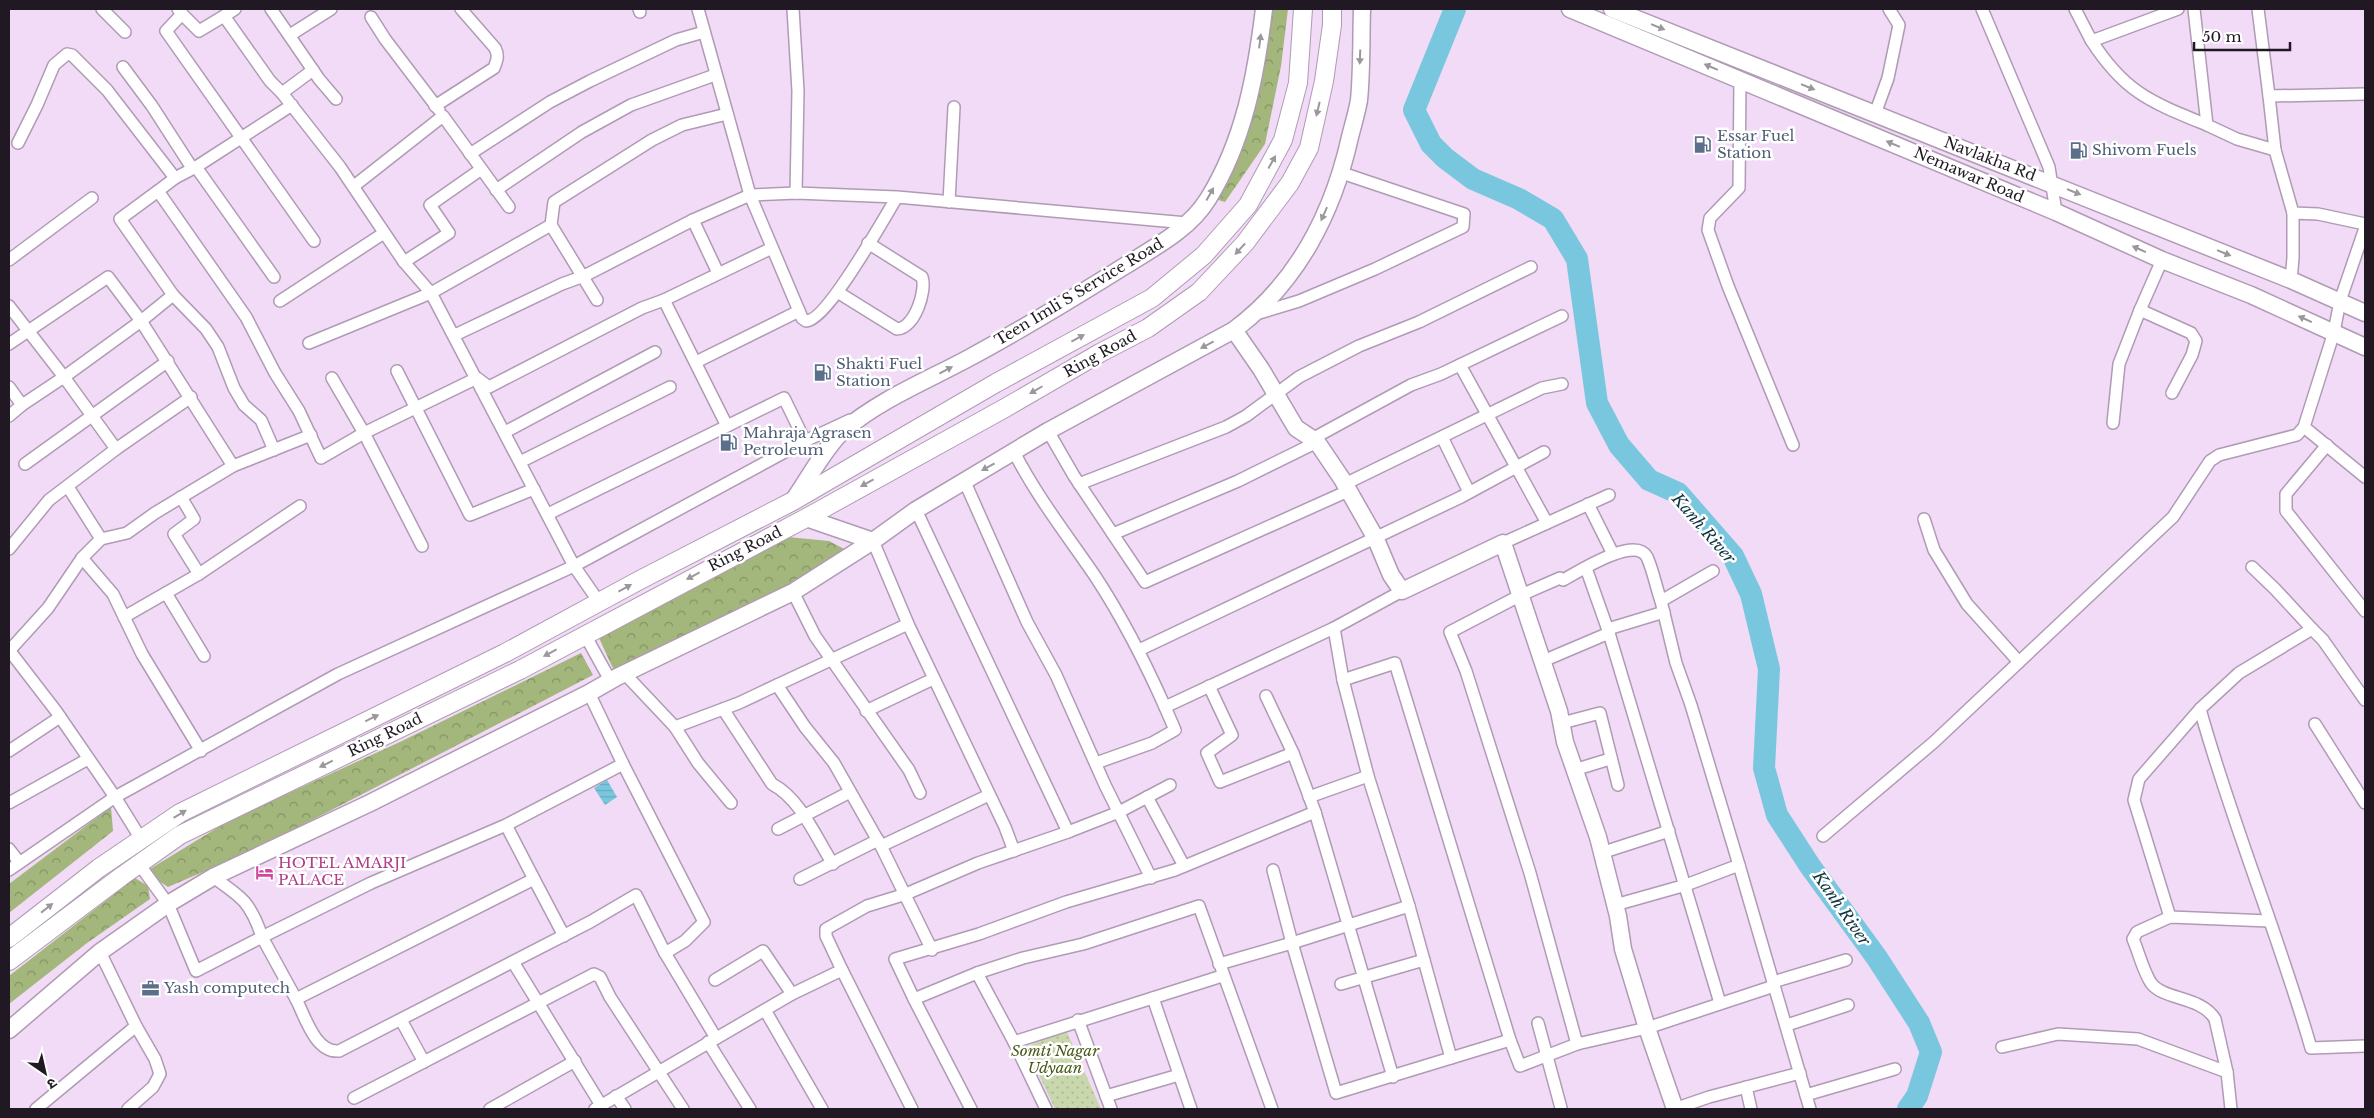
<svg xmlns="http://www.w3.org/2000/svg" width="2374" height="1118" viewBox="0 0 2374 1118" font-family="'Libre Baskerville','Noto Sans Devanagari',serif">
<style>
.grass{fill:url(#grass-dots)}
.forest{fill:url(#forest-crowns)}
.water{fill:url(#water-rules)}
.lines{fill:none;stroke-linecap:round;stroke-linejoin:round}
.river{stroke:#79c7de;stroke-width:22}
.street-casing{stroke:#b09bb5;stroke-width:14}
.secondary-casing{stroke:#b09bb5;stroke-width:19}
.primary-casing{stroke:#b09bb5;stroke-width:20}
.street{stroke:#fff;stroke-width:11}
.secondary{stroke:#fff;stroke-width:16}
.primary{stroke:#fff;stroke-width:18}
.oneway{fill:#9b979c}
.labels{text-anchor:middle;stroke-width:5;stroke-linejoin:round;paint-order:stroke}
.service-label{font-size:15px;fill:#4e5e75;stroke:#fff;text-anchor:start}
.street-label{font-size:15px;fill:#201822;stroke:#fff}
.hotel-label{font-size:15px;fill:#b23c85;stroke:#fff;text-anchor:start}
.park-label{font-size:15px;font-style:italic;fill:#485818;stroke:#fff}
.water-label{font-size:16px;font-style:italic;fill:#0f353f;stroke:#fff}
</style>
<defs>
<pattern id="grass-dots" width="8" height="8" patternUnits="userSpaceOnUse" patternTransform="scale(1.25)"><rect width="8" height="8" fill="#c9d7ad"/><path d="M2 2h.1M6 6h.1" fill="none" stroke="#acb895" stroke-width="1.8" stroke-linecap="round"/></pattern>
<pattern id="forest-crowns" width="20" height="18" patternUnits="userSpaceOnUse" patternTransform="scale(1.25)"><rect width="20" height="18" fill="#a3b67b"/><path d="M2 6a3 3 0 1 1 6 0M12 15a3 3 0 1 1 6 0" fill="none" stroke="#849364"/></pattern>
<pattern id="water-rules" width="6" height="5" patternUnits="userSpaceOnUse" patternTransform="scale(1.25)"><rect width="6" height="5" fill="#79c7de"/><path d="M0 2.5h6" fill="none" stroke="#68aabe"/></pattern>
</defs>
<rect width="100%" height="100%" fill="#f1dbf6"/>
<path class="grass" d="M1066,1030L1101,1109H1055L1026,1047Z"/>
<g class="forest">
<path d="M1273,9H1288L1281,66L1265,144L1225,202L1212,198L1248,107Z"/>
<path d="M788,537L829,541L852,553L617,677L599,638Z"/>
<path d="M581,653L593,675L256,849L168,887L145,872L230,820L402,741Z"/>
<path d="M111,807L113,831L9,913V884Z"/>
<path d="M135,878L148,886L150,899L87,943L9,1004V976Z"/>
</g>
<path class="water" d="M607,780L617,797L605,805L594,788Z"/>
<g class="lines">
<path class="river" d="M1455,9L1414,110L1431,144L1445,158L1473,179L1519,199L1553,219L1577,259L1597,403L1619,445L1649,480L1678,493L1733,556L1751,594L1769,669L1764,768L1777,815L1810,866L1877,958L1919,1023L1931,1052L1917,1096L1908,1109"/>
<defs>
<g id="street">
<path d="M102,9L125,32"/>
<path d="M178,9L182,14L166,31L314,241"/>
<path d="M235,9L224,16L270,81L282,93L340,167L404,262L431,293L574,566L599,602"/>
<path d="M271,9L319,79L336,99"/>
<path d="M639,9L640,12"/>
<path d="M793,9L798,91L796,193"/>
<path d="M1982,9L2049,167L2056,212"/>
<path d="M2075,9L2091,40L2097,39L2178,9"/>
<path d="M2194,9L2207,125L2237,139L2275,150L2293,213"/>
<path d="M2258,9L2269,96L2365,94"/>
<path d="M182,14L199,31L224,16"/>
<path d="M371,17L385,39L439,110"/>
<path d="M290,35L331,9"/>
<path d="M2091,40C2125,93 2151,102 2207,125"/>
<path d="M123,67L152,106L192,168"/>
<path d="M1740,79L1739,188L1710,218L1708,230L1728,286L1793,445"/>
<path d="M282,93L313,70"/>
<path d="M2269,96L2275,150"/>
<path d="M435,106L494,68C497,60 499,56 495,48L461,9"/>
<path d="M1875,114L1888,78L1899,25L1889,9"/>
<path d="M18,143L37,105L54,65L67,54L72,55L107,90L175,178L196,167L292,105"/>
<path d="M470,154L550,102L590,81L676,40L704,32"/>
<path d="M196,167L274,277"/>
<path d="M175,178L158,191L246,317L275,373L299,411L321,458L364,433L477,378L489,387L642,308L664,300L772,248"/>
<path d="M354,186L443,116L509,207"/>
<path d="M496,190L582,132L631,105L715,75"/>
<path d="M158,191L120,219L173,295L141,321L233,466L311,435"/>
<path d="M897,197C884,218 827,321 806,321L802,318L750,195L796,193L897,197L1187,223"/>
<path d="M949,202L954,107"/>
<path d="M693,220L718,273"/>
<path d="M9,260L92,198"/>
<path d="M404,262L449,233L430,205L480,170"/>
<path d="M2291,280L2293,258V213L2318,214L2365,224"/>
<path d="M839,293L897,329C914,329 927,291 922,277L868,243"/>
<path d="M173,295L206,329L218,347L234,388L244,405L261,420L274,450"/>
<path d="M597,300L551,225L554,202L652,140L682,125L727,114"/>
<path d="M280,301L384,233"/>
<path d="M9,306L64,377L22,405"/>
<path d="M2140,310L2191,333L2196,341L2192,355L2172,393"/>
<path d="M1256,314L1299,301L1375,269L1463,227L1464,214L1342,173"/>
<path d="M455,335L562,284L584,276L693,220L750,195L698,9"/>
<path d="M309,343L431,293L551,225"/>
<path d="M9,344L108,277L141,321L64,377L116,449L49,500L9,549"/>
<path d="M696,362L799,311"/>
<path d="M1460,365L1547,523"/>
<path d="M397,371L470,515L534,489"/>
<path d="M332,378L364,433L422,546"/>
<path d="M9,387L22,405L9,416"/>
<path d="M2113,423L2119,364L2140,310L2162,260"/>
<path d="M727,426L784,398L805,441"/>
<path d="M2304,427L2365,477"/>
<path d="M1048,431L1074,476L1145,582L1348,491"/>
<path d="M505,432L655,352"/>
<path d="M1442,437L1469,492"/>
<path d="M1312,439L1411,385L1441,374L1562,316"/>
<path d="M2327,445L2286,494V511L2365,611"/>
<path d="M116,449L191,397"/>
<path d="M1014,452C1037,497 1067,535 1095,576C1122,617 1145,662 1165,707L1334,628"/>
<path d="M520,462L670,387"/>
<path d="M25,464L168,361"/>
<path d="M964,480L1027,622L1056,675L1105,785L1151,878"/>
<path d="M1079,484L1226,427L1246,416L1299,377L1359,346L1419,322L1531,267"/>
<path d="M1345,484L1542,388L1562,384"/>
<path d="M181,497L194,519L174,534L199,574"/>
<path d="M1588,504L1613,554"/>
<path d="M548,514L727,426L664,300"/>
<path d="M1924,519L1934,550L1967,604L2019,662"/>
<path d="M1113,534L1238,481L1317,442"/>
<path d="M101,539L127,533L155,513L233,466"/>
<path d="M873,541L908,624L1005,827L1014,851"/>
<path d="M1503,543L1609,495"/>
<path d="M82,558L113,594L142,654L201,751"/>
<path d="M2252,567L2275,589L2312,629"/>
<path d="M1586,568L1609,633L1720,1003"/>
<path d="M1713,571L1661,601L1676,663L1691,705L1739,865"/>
<path d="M793,592L815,636L909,770L920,793"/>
<path d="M166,593L204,656"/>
<path d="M124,617L199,574L300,506"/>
<path d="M1608,629L1664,612"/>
<path d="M585,635L610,680"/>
<path d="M9,650L56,711L115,797L338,674L574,566L805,441L850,420"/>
<path d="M1139,650L1461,497L1544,452"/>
<path d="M9,651L48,608L82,558L101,539L68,487"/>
<path d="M1543,661L1609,633"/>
<path d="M625,674L675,727L698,763L731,803"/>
<path d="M1343,680L1395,663L1510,1040"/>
<path d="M777,685L908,624"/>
<path d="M1209,686L1232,735L1207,753L1220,782L1293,753"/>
<path d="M1266,696L1293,753L1315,812L1393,1077"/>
<path d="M2365,700L2323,640L2312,629L2239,673L2200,709C2232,824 2278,933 2311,1048L2365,1046"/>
<path d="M723,709L772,784C801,799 816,838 833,864"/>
<path d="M866,711L933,679"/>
<path d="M1562,723L1600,713L1618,785"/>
<path d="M2315,724L2365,803"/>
<path d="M675,727L739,703L777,685L805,727L834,763L881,846L932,950"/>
<path d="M9,751L60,717"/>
<path d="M1096,763L1152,743L1175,730L1165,707"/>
<path d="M623,764L704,922L685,941L665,953"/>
<path d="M1574,770L1610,759"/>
<path d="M1368,776L1409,906L1451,1058"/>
<path d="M1147,797L1184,866"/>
<path d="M1309,797L1368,776L1343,680L1334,628L1402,591"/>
<path d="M9,803L88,759"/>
<path d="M506,825L534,879L296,999L262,937L371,883L506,825L623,764L589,693"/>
<path d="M778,829L850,792"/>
<path d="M1068,832L1119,812L1170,785"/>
<path d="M1823,836L1934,742L2173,517L2210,461L2219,455L2297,435L2304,427L2334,332L2340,301L2365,228"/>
<path d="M881,846L989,795"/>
<path d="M9,849L19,862"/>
<path d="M1601,853L1669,831"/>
<path d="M139,864L168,904L196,971L262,937C251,903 242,897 213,877"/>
<path d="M9,870L115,797L141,839"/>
<path d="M1273,870L1292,943L1409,906"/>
<path d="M534,879L564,936"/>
<path d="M800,879L878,840"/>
<path d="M1615,905L1686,885L1739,865L1810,1109"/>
<path d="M2170,917L2134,800L2139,779L2200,709"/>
<path d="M513,962L601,1105"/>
<path d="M1219,964L1292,943L1336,1093L1510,1040L1520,1066L1577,1044L1647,1028L1774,986"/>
<path d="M977,973L1014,1042"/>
<path d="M715,980L763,951L792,994"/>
<path d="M1773,982L1846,960"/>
<path d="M1341,984L1424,960"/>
<path d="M1153,998L1191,1109"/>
<path d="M296,999C305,1016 315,1053 339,1051L590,922L636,895L665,953L716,1038"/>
<path d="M914,999L971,1109"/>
<path d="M765,1010L822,1109"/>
<path d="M401,1020L424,1062"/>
<path d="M1078,1020L1111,1109"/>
<path d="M1538,1023L1561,1108"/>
<path d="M1787,1025L1848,1005"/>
<path d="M708,1042L750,1109"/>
<path d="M1577,1044L1530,873L1466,671L1450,632L1521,595L1560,578L1563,580C1578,572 1635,535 1647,557C1653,570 1656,587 1661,601"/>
<path d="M2002,1047L2058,1034L2138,1039L2227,1072L2231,1109"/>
<path d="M2227,1072L2215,1019C2201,996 2163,1000 2151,983C2143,971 2139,953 2133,939L2137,932L2170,917L2269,921"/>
<path d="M1746,1087L1751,1109"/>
<path d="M1806,1095L1895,1069"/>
<path d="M616,1096L625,1109"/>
<path d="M1106,1096L1179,1075"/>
<path d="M354,1098L594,974L600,977L610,997L683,1109"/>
<path d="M36,1109L136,1026L100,952"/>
<path d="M128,1109L153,1087L160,1074L155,1059L136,1026"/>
<path d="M490,1109L575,1061"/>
<path d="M595,1109L792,994L842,970"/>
<path d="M912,1109L842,970L826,936V929L867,906L906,894L978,863L1068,832L916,510"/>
<path d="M1046,1109L1014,1042L1222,976"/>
<path d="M1272,1109L1199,906L1083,944L1023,958L977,973L914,999L895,959L979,934L1066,902L1175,870L1315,812"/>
<path d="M1674,1109L1709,1097L1800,1073"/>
</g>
<g id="secondary">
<path d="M1570,9L2056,212L2162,260L2251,295L2365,347"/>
<path d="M1612,9L2291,280L2365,313"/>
<path d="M1234,330L1261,369L1296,428L1317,442L1342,479L1375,537L1391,575L1402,591L1503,543L1559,711L1565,742L1598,837L1618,916L1623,949L1647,1028L1675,1109"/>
<path d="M793,501C807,481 826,446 843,431C879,400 926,381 967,359C1021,330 1072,299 1123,267C1153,248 1189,230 1208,199C1244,141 1256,75 1264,9"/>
<path d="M806,518L873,541L916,510L1048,431L1234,330C1297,283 1333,213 1350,137C1353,125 1357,112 1359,100C1362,70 1361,39 1362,9"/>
<path d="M9,1030L100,952L168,904L213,877L370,803L589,693L617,677L793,592L873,541"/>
</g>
<g id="primary">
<path d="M9,938L99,868L180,813L505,653L638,581L793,501L996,383L1152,298L1204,255L1248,205L1283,140L1298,83L1303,9"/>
<path d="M9,961L122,876L180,835L520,670L806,518L1005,408L1100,353L1148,328L1199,292L1245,243L1290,183L1309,148L1324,81L1332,25V9"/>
</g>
</defs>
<use href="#street" class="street-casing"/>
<use href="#secondary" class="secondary-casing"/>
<use href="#primary" class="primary-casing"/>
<use href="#street" class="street"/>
<use href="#secondary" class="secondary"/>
<use href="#primary" class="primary"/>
</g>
<defs><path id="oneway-solid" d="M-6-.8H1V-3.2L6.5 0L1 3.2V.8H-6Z" transform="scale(1.25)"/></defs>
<g class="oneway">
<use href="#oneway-solid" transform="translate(1658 27) rotate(22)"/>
<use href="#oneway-solid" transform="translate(1260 41) rotate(-83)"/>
<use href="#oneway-solid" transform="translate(1360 57) rotate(92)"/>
<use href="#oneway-solid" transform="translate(1711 67) rotate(-157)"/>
<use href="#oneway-solid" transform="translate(1808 87) rotate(22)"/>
<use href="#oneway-solid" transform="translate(1318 109) rotate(103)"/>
<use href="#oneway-solid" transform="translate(1893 144) rotate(-157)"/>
<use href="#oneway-solid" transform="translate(1272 162) rotate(-61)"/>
<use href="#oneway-solid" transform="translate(2074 192) rotate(22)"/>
<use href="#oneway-solid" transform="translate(1210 194) rotate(-61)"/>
<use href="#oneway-solid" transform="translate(1324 214) rotate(114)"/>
<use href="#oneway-solid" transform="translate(1240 249) rotate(133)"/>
<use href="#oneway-solid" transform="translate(2139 249) rotate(-156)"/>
<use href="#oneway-solid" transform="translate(2224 253) rotate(22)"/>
<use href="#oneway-solid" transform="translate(2305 319) rotate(-156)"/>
<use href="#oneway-solid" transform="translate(1078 338) rotate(-28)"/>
<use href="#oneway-solid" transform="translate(1207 345) rotate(152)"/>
<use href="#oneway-solid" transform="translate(946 370) rotate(-28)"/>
<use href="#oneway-solid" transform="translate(1036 390) rotate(150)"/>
<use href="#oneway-solid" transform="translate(988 467) rotate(151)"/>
<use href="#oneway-solid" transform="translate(867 483) rotate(151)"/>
<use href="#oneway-solid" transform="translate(693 576) rotate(152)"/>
<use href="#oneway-solid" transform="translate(625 588) rotate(-29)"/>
<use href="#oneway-solid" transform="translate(550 653) rotate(152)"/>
<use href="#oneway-solid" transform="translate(372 718) rotate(-26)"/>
<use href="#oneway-solid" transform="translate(326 764) rotate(154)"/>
<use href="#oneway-solid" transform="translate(180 814) rotate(-31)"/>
<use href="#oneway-solid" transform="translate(47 908) rotate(-38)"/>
</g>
<defs>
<symbol id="fuel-bare" viewBox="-9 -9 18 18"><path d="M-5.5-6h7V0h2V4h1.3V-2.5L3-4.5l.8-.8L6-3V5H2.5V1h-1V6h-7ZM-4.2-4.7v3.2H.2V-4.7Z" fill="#5c6f8a" stroke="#fff" stroke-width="2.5" paint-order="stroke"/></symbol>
<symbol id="hotel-bare" viewBox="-9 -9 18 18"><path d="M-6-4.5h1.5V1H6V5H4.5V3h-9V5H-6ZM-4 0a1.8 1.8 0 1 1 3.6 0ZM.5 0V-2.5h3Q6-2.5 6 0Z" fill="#d1479c" stroke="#fff" stroke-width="2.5" paint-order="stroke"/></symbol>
<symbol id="office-bare" viewBox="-9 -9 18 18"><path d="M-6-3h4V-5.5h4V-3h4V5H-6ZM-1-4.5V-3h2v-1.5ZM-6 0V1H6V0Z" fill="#5c6f8a" stroke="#fff" stroke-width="2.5" paint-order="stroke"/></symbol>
</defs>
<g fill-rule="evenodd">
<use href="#fuel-bare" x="1690" y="132" width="25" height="25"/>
<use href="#fuel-bare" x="2066" y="138" width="25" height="25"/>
<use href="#fuel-bare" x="810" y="360" width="25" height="25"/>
<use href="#fuel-bare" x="716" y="430" width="25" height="25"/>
<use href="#hotel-bare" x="252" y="860" width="25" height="25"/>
<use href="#office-bare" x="138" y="976" width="25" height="25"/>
</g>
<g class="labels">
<g class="service-label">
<text x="1717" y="141">Essar Fuel<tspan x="1717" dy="17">Station</tspan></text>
<text x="2092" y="155">Shivom Fuels</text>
<text x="836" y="369">Shakti Fuel<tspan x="836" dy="17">Station</tspan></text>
<text x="743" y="438">Mahraja Agrasen<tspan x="743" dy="17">Petroleum</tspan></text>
<text x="164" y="993">Yash computech</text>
</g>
<g class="street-label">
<text transform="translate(1990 159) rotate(21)" y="5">Navlakha Rd</text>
<text transform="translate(1969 175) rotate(23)" y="5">Nemawar Road</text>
<text transform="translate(1079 292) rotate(-31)" y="5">Teen Imli S Service Road</text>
<text transform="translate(1100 354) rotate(-29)" y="5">Ring Road</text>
<text transform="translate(745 549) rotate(-27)" y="5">Ring Road</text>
<text transform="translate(385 735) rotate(-26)" y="5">Ring Road</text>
</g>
<g class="hotel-label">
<text x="278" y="868">HOTEL AMARJI<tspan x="278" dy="17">PALACE</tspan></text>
</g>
<g class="park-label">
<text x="1055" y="1056">Somti Nagar<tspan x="1055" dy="17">Udyaan</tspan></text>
</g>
<g class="water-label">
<text transform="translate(1704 528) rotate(49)" y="6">Kanh River</text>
<text transform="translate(1842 908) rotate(55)" y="6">Kanh River</text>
</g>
</g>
<rect width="2374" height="1118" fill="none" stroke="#201822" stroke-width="20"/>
<g transform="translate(45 1073) rotate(146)" stroke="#ffffff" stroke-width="4" paint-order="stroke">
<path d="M0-4L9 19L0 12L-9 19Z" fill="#201822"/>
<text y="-8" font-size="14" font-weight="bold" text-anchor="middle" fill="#201822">उ</text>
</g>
<path d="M2194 42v8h96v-8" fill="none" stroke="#201822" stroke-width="2.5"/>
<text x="2202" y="42" font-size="15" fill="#201822" stroke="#ffffff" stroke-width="4" paint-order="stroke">50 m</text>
</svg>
